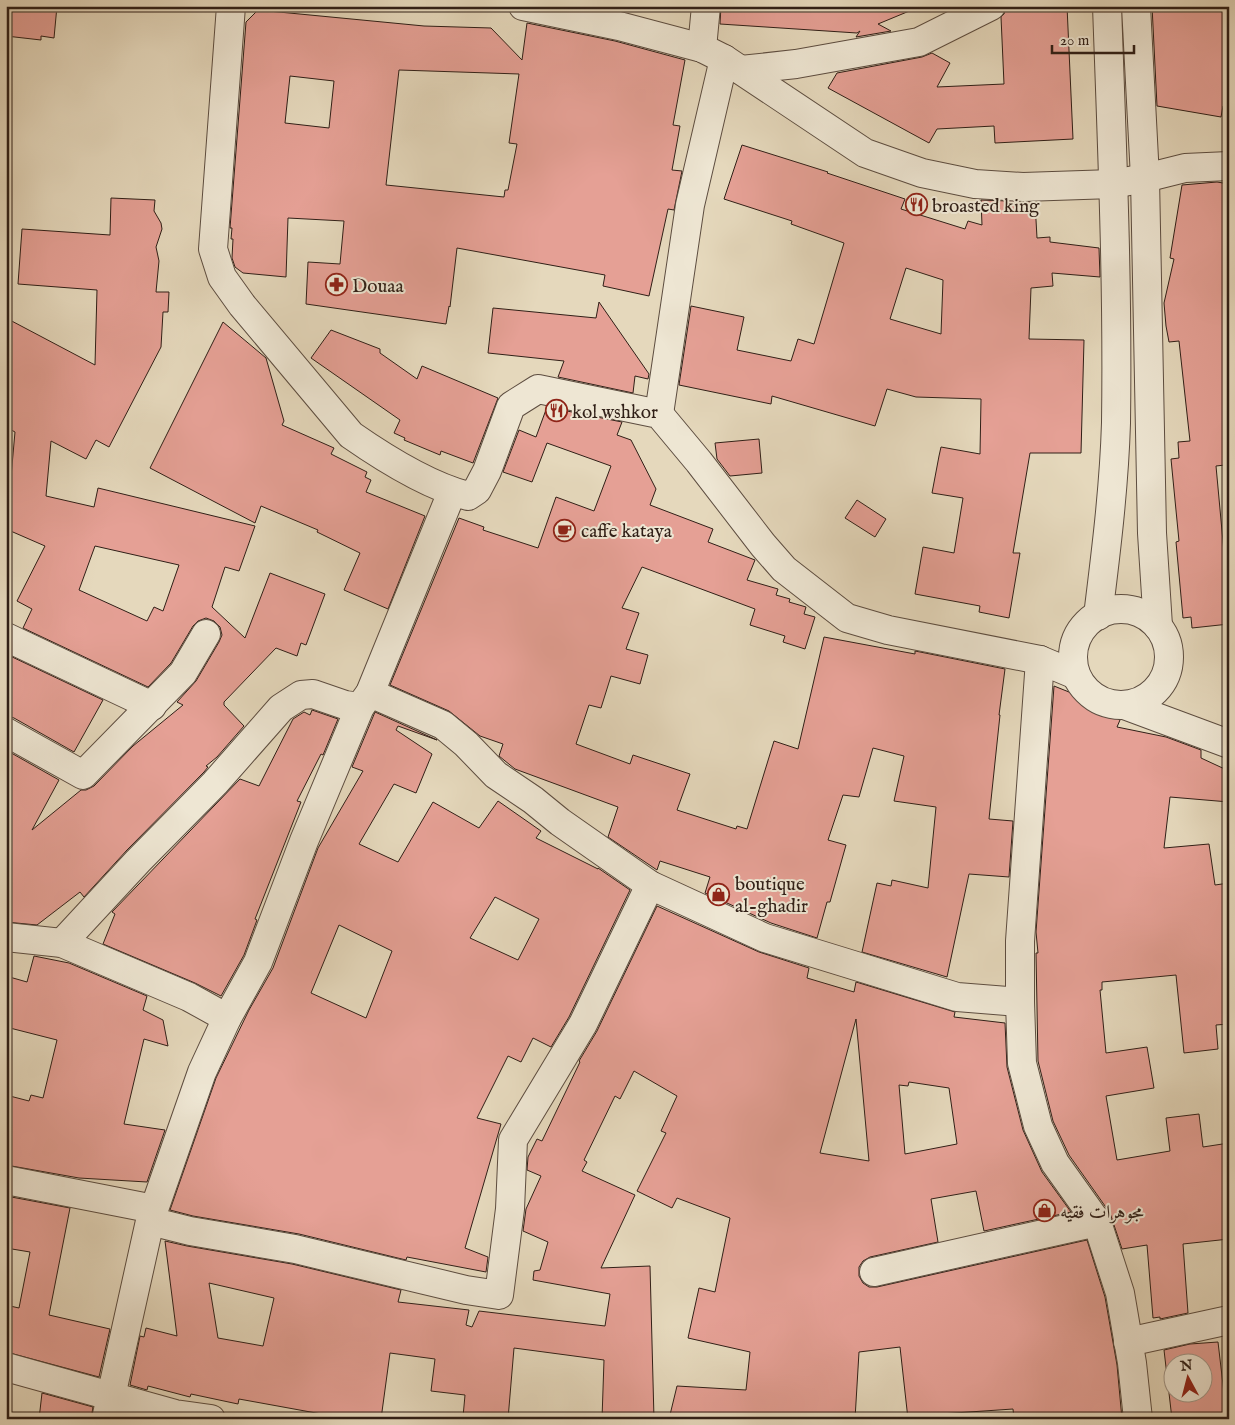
<svg xmlns="http://www.w3.org/2000/svg" width="1235" height="1425" viewBox="0 0 1235 1425" font-family="'IM FELL English',Amiri,serif">
<style>
.building{fill:#e5a095;stroke:#301f17;fill-rule:evenodd}
.lines{fill:none;stroke-linecap:round;stroke-linejoin:round}
.minor-casing{stroke:#5d4d40;stroke-width:30}
.tertiary-casing{stroke:#5d4d40;stroke-width:30}
.minor{stroke:#eee6d3;stroke-width:28}
.tertiary{stroke:#eee6d3;stroke-width:28}
.labels{text-anchor:middle;stroke-width:4;stroke-linejoin:round;paint-order:stroke}
.poi-label{font-size:19px;fill:#301f17;stroke:#eee6d3;text-anchor:start}
</style>
<rect width="100%" height="100%" fill="#e5d8bc"/>
<filter id="stains"><feTurbulence type="fractalNoise" baseFrequency=".004" numOctaves="4"/><feColorMatrix values="0 0 0 0 .2 0 0 0 0 .09 0 0 0 0 .02 0 0 0 .5 -.17"/></filter>
<radialGradient id="worn" r=".72"><stop offset=".6" stop-color="#630" stop-opacity="0"/><stop offset="1" stop-color="#630" stop-opacity=".3"/></radialGradient>
<g class="building">
<path d="M6,6H57L54,38L41,36V40L6,36Z"/>
<path d="M721,6H919V7L878,24L891,31L856,37L860,31L857,33L720,24Z"/>
<path d="M1007,6H1067L1073,139L995,143L994,126L937,129L929,143L828,88L837,73L922,57L932,53L950,63L937,87L1004,84L1001,17L1004,14Z"/>
<path d="M1152,6H1229V107L1223,106L1221,117L1157,106Z"/>
<path d="M258,10L424,26L491,28L522,60L527,23L615,41L685,60L673,125L680,126L672,170L682,171L674,210L668,209L649,296L603,286L605,275L457,248L450,307L449,306L446,324L306,304L308,262L340,264L344,221L288,218L286,277L243,273L235,267L232,258L233,239H231L232,228H230L246,22ZM399,70L519,74L509,143L517,144L508,190H505L504,197L386,185ZM290,76L334,81L329,128L285,123Z"/>
<path d="M742,145L828,172L827,173L905,199L901,209L965,229L968,221L982,225L981,200L1035,202L1037,238L1050,237V242L1099,248L1100,277L1052,273L1053,286L1031,288L1029,339L1084,340L1081,453H1030L1013,553H1020L1009,618L979,612L980,606L915,594L923,547L954,553L963,498L932,493L939,456L941,447L980,454L981,399L916,397L887,389L875,426L772,396L771,404L679,385L691,306L744,317L737,350L791,361L798,339L814,344L844,243L791,224L792,221L724,199ZM906,268L943,280L941,334L890,319Z"/>
<path d="M1217,182L1229,184V452L1224,453L1225,465L1216,466L1227,585H1229V624L1192,628L1191,617L1183,618L1176,542L1179,541L1171,459L1179,458L1178,442L1190,441L1179,341L1169,342L1166,326L1164,303L1174,259L1170,258L1182,185Z"/>
<path d="M111,198L155,200L154,211L161,223L162,229L156,247L159,261L156,292H169L168,312H163L161,347L109,447L96,440L86,459L51,441L46,496L94,507L98,488L255,526L239,571L225,567L212,607L245,638L270,573L325,594L306,645L301,643L297,656L276,648L224,702V705L244,726L217,757L206,766L208,767L204,772L127,850L84,897L80,892L37,925L6,922V750L59,780L32,830L81,790H86L94,786L133,746L183,705L177,702L196,681L219,642L222,635L220,627L214,621L206,618L198,621L193,626L171,663L148,687L23,628L32,609L17,601L45,546L6,529V498L9,499L15,432L6,427V318L95,365L97,290L18,284L22,229L110,235ZM95,546L179,565L163,611L154,607L147,621L79,590Z"/>
<path d="M599,302L649,374L648,379L635,376L633,393L558,377L564,361L488,353L493,308L596,318Z"/>
<path d="M223,322L266,358L284,421L282,425L334,448L331,454L367,472L365,477L371,480L366,492L425,516L388,609L344,590L360,553L317,532L318,530L261,506L255,523L150,468Z"/>
<path d="M331,330L380,349V353L417,379L422,366L498,398L473,463L441,451L440,455L404,440L405,438L394,433L400,420L311,358Z"/>
<path d="M547,407L622,422L617,435L631,440L656,489L650,505L713,529L708,542L755,560L747,580L778,589L776,595L790,599L789,602L806,607L804,614L815,617L805,649L783,642L785,636L750,625L755,609L642,567L622,608L639,613L626,649L648,655L640,684L611,676L601,708L589,705L576,744L630,764L633,755L690,774L677,810L736,829L737,826L747,829L774,741L798,749L824,637L915,654V651L1005,669L999,715H1000L989,819L1013,821L1009,877L969,874L947,977L862,952L877,883L891,886L892,880L928,888L936,807L894,801L904,756L873,748L859,797L843,795L828,840L846,845L830,902H827L817,938L771,923L705,893L710,877L660,861L657,870L608,837L618,807L515,769L499,756L503,744L480,736L449,711L390,685L459,518L484,527L483,530L538,548L556,497L594,511L611,466L547,443L532,482L503,472L519,430L536,437Z"/>
<path d="M759,439L762,473L730,476L717,459L715,443Z"/>
<path d="M857,500L886,519L875,537L845,518Z"/>
<path d="M8,655L103,700L74,752L14,718L6,716V658Z"/>
<path d="M1054,686L1109,708L1112,715L1120,720L1117,727L1166,737L1201,750V758L1229,771V802L1170,797L1164,848L1209,844L1215,885L1229,883V1024L1216,1025L1218,1049L1184,1053L1176,975L1102,982V990H1100L1106,1053L1147,1047L1154,1088L1106,1096L1117,1160L1170,1151L1166,1118L1199,1114L1203,1147L1229,1143V1239L1183,1244L1188,1313L1160,1319V1317L1153,1318L1147,1245L1122,1249L1110,1213L1069,1155L1053,1121L1038,1061L1036,953H1038L1036,932Z"/>
<path d="M312,710L338,719L323,755L321,754L297,801L301,802L255,919L257,920L244,955L221,996L195,983L103,944L115,914L112,912L240,779L259,786L293,719L304,712L310,715Z"/>
<path d="M375,712L437,740L398,726L396,730L432,754L416,793L394,784L359,844L398,862L433,802L479,828L498,801L541,831L536,838L598,869V868L630,890L569,1017L551,1047L533,1038L521,1062L508,1056L477,1118L501,1124L465,1248L488,1257L486,1272L407,1257L406,1260L299,1234L193,1216L170,1210L216,1078L249,1010L273,968L318,848L363,771L352,767ZM495,897L539,919L518,960L470,938ZM339,925L392,951L366,1018L311,993Z"/>
<path d="M657,906L759,952L809,968L807,978L854,992L856,982L955,1012L954,1017L1005,1023L1007,1067L1023,1130L1042,1172L1071,1212L984,1231L976,1191L931,1199L938,1242L870,1257L863,1261L859,1267V1276L863,1283L869,1287H877L1087,1240L1105,1297L1117,1365L1122,1419H1014L1013,1409L940,1414V1419H908L900,1347L859,1352L855,1419H669L677,1386L746,1390L750,1352L688,1338L699,1288L715,1292L730,1218L677,1198L672,1208L637,1191L666,1133L661,1131L677,1096L634,1071L620,1099L615,1096L584,1160L587,1162L582,1171L635,1195L601,1268L650,1266L654,1419H602L604,1360L514,1348L508,1419L463,1417L465,1395L431,1391L435,1359L390,1353L381,1419H349L239,1399L238,1404L191,1394L190,1397L148,1386L147,1390L130,1385L140,1336L144,1337L146,1328L177,1336L165,1241L187,1246L292,1264L401,1290L398,1302L469,1310L466,1325L472,1327L479,1311L605,1326L610,1294L533,1280L534,1271L540,1270L548,1242L523,1231L526,1209L541,1176L527,1170L528,1157L537,1139L542,1141L580,1062L579,1061L597,1031ZM856,1019L869,1161L820,1153ZM909,1082L949,1088L957,1144L905,1154L899,1085L908,1086ZM209,1283L274,1298L263,1346L218,1338Z"/>
<path d="M34,956L69,963L147,996L143,1010L163,1020L168,1046L144,1039L124,1124L165,1130L147,1182L79,1178L6,1165V1095L29,1101L31,1095L43,1098L57,1040L6,1027V976L27,982Z"/>
<path d="M6,1196L70,1208L49,1315L110,1329L99,1377L6,1352V1320L10,1306L19,1308L30,1252L6,1248Z"/>
<path d="M1218,1342L1227,1419H1172L1164,1350L1190,1344ZM1172,1362H1202V1392H1172Z"/>
<path d="M42,1393L93,1407L91,1419H39Z"/>
</g>
<g class="lines">
<defs>
<g id="minor">
<path d="M523,6L619,26L702,48L724,59L865,153L922,173L975,184L1023,187L1113,184L1145,178L1185,168L1229,166"/>
<path d="M702,48L706,6"/>
<path d="M741,70L796,64L919,42L991,6"/>
<path d="M659,414L690,205L724,59"/>
<path d="M6,637L152,706"/>
<path d="M1040,660L1020,941V1002L1022,1063L1038,1126L1055,1163L1097,1222L1120,1293L1132,1363L1138,1419"/>
<path d="M370,693L443,725L466,744L496,775L533,800L560,822L650,885L765,938L957,997L1020,1002"/>
<path d="M1124,705L1229,744"/>
<path d="M6,732L83,775L183,673L206,634"/>
<path d="M6,937L62,943L189,997L227,1018"/>
<path d="M62,943L138,861L215,783L281,708L301,695L313,694L345,705L360,707"/>
<path d="M6,1180L154,1209"/>
<path d="M150,1221L190,1231L295,1249L466,1290L499,1295L510,1209L513,1140L583,1024L650,885"/>
<path d="M874,1272L1097,1222"/>
<path d="M1128,1342L1229,1320"/>
<path d="M6,1367L175,1414L211,1419"/>
<path d="M106,1419L150,1221L202,1072L227,1018L258,962L304,841L360,707L370,693L452,492"/>
</g>
<g id="tertiary">
<path d="M231,6L213,249L222,277L242,305L351,435C384,458 429,486 468,496L477,490L487,471L511,406L538,389L659,414L699,462L763,545L784,569L847,618L888,630L1040,660L1076,675"/>
<path d="M1136,6L1145,178L1152,533L1158,626"/>
<circle cx="1121" cy="657" r="48"/>
<path d="M1098,616C1106,552 1114,488 1116,423C1118,284 1112,145 1107,6"/>
</g>
</defs>
<use href="#minor" class="minor-casing"/>
<use href="#tertiary" class="tertiary-casing"/>
<use href="#minor" class="minor"/>
<use href="#tertiary" class="tertiary"/>
</g>
<defs>
<symbol id="restaurant-ring" viewBox="-11 -11 22 22"><circle r="9.5" fill="#eee6d3" stroke="#8f2418" stroke-width="1.5"/><path d="M-5-6h1v4h1v-4h1v4h1v-4h1v5L-1.5 .5V6h-2V.5L-5-1ZM5-6V6H3V1.5H1.5Q1.5-4 5-6Z" fill="#8f2418"/></symbol>
<symbol id="pharmacy-ring" viewBox="-11 -11 22 22"><circle r="9.5" fill="#eee6d3" stroke="#8f2418" stroke-width="1.5"/><path d="M-2-6h4v4h4v4h-4v4h-4v-4h-4v-4h4Z" fill="#8f2418"/></symbol>
<symbol id="cafe-ring" viewBox="-11 -11 22 22"><circle r="9.5" fill="#eee6d3" stroke="#8f2418" stroke-width="1.5"/><path d="M-5.5-4.5H6V0H3Q3 3.5 0 3.5H-2.5Q-5.5 3.5-5.5 0ZM3-3.2v2h1.7v-2ZM-6 4.5H4V6H-6Z" fill="#8f2418"/></symbol>
<symbol id="shop-ring" viewBox="-11 -11 22 22"><circle r="9.5" fill="#eee6d3" stroke="#8f2418" stroke-width="1.5"/><path d="M-5-2.5h2.3a2.7 3.5 0 0 1 5.4 0H5L5.5 6h-11ZM-1.5-2.5h3a1.5 2.3 0 0 0-3 0Z" fill="#8f2418"/></symbol>
</defs>
<g fill-rule="evenodd">
<use href="#restaurant-ring" x="904" y="192" width="25" height="25"/>
<use href="#pharmacy-ring" x="324" y="272" width="25" height="25"/>
<use href="#restaurant-ring" x="544" y="398" width="25" height="25"/>
<use href="#cafe-ring" x="552" y="518" width="25" height="25"/>
<use href="#shop-ring" x="706" y="882" width="25" height="25"/>
<use href="#shop-ring" x="1032" y="1198" width="25" height="25"/>
</g>
<g class="labels">
<g class="poi-label">
<text x="932" y="212">broasted king</text>
<text x="352" y="292">Douaa</text>
<text x="572" y="418">kol wshkor</text>
<text x="581" y="537">caffe kataya</text>
<text x="735" y="890">boutique<tspan x="735" dy="22">al-ghadir</tspan></text>
<text x="1060" y="1218">مجوهرات فقيه</text>
</g>
</g>
<rect width="1235" height="1425" fill="none" stroke="#e5d8bc" stroke-width="25"/>
<rect x="8" y="8" width="1220" height="1410" fill="none" stroke="#301f17" stroke-width="2.5"/>
<rect x="12" y="12" width="1210" height="1400" fill="none" stroke="#301f17"/>
<g transform="translate(1188 1378) rotate(353)"><circle r="24" fill="#eee6d3" stroke="#a29688"/>
<path d="M0-4L9 19L0 12L-9 19Z" fill="#8f2418"/>
<text y="-8" font-size="14" font-weight="bold" text-anchor="middle" fill="#301f17">N</text>
</g>
<path d="M1052 45v8h82v-8" fill="none" stroke="#301f17" stroke-width="2.5"/>
<text x="1060" y="45" font-size="15" fill="#301f17" stroke="#eee6d3" stroke-width="4" paint-order="stroke">20 m</text>
<rect width="100%" height="100%" filter="url(#stains)"/>
<rect width="100%" height="100%" fill="url(#worn)"/>
</svg>
